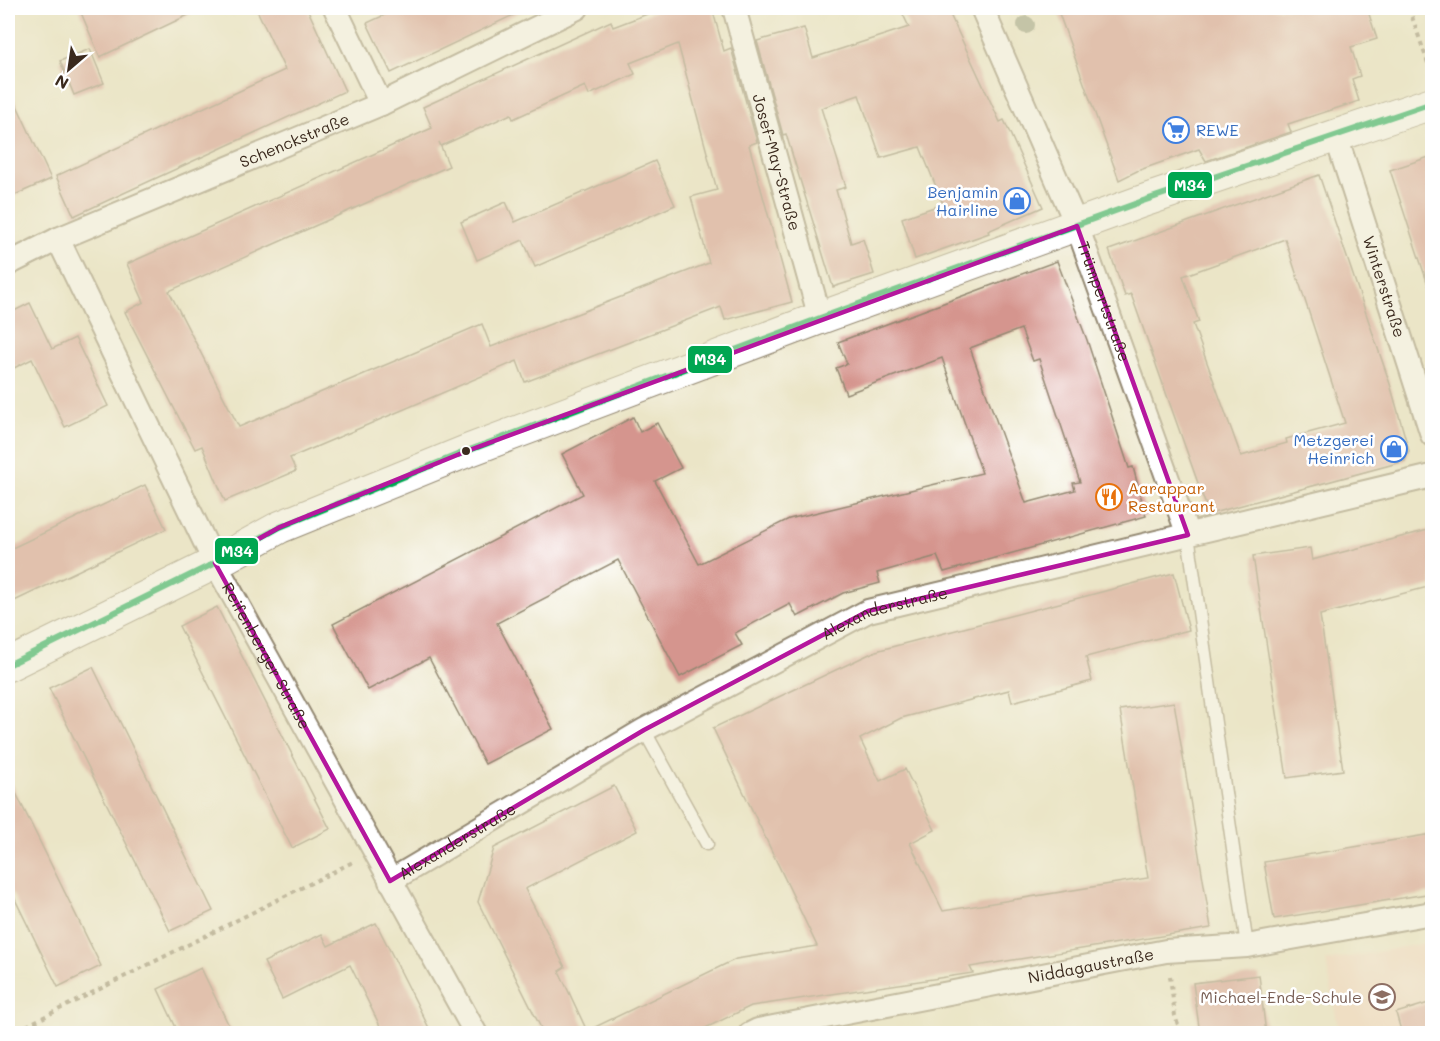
<svg xmlns="http://www.w3.org/2000/svg" width="1440" height="1041" viewBox="0 0 1440 1041" font-family="Mali,sans-serif">
<style>
.built{fill:#f3d4bf}
.building{fill:#d5958e;fill-rule:evenodd}
.lines{fill:none;stroke-linecap:round;stroke-linejoin:round}
.service-casing{stroke:#938872;stroke-width:15}
.minor-casing{stroke:#938872;stroke-width:26}
.secondary-casing{stroke:#938872;stroke-width:34}
.path{stroke:#938872;stroke-width:4;stroke-dasharray:4.5 4.5;stroke-linecap:butt}
.service{stroke:#fff;stroke-width:12}
.minor{stroke:#fff;stroke-width:22}
.secondary{stroke:#fff;stroke-width:32}
.bus-1-casing{stroke:#fff;stroke-width:10}
.bus-1{stroke:#00a651;stroke-width:6}
.tree{fill:#959b80}
.marked{fill:none;stroke:#b5179e;stroke-width:4.5;stroke-linejoin:round}
.bus-dot{fill:#3b2a1e;stroke:#fff;stroke-width:2}
.labels{text-anchor:middle;stroke-width:5;stroke-linejoin:round;paint-order:stroke}
.shop-label{font-size:16px;fill:#366cbe;stroke:#fff;text-anchor:end}
.street-label{font-size:16px;fill:#3b2a1e;stroke:#fff}
.food-label{font-size:16px;fill:#c56008;stroke:#fff;text-anchor:start}
.education-label{font-size:16px;fill:#785e54;stroke:#fff;text-anchor:end}
.line-badge{stroke:#fff;stroke-width:2}
.badge-label{font-size:16px;text-anchor:middle;font-weight:bold;fill:#fff}
</style>
<rect width="100%" height="100%" fill="#fff"/>
<filter id="ink" filterUnits="userSpaceOnUse"><feTurbulence type="fractalNoise" baseFrequency=".0167" numOctaves="2"/><feDisplacementMap in="SourceGraphic" scale="12" xChannelSelector="R" yChannelSelector="G"/><feConvolveMatrix kernelMatrix="1 2 1 2 8 2 1 2 1" color-interpolation-filters="sRGB"/></filter>
<filter id="wash" filterUnits="userSpaceOnUse"><feTurbulence type="fractalNoise" baseFrequency=".008" numOctaves="4" result="noise"/><feDisplacementMap in="SourceGraphic" scale="24" xChannelSelector="R" yChannelSelector="G"/><feGaussianBlur stdDeviation="1.35" result="paint"/><feColorMatrix in="noise" values="0 0 0 0 0 0 0 0 0 0 0 0 0 0 0 0 0 1.4 0 .05"/><feComposite in="paint" operator="in"/></filter>
<g filter="url(#wash)">
<rect width="100%" height="100%" fill="#ebe5c7"/>
<path class="built" d="M1432,942V1033H1339L1326,961Z"/>
<g id="blocks">
<g class="building">
<path d="M79,8H203L100,57Z"/>
<path d="M256,8H307L345,91L74,216L56,176L285,70Z"/>
<path d="M400,8H528L391,73L367,23Z"/>
<path d="M663,8H712L724,51L731,48L757,142L749,145L792,302L725,320L721,307L525,382L517,361L290,458L296,471L225,501L202,446L195,449L125,312L144,302L127,264L432,128L423,107L611,21L613,27ZM678,44L717,190L691,197L709,263L491,347L482,324L239,427L169,291L449,166L439,142L441,146L511,114L513,119L585,86L589,95L635,74L630,63Z"/>
<path d="M900,8H947L1000,122L1004,120L1043,207L988,231L989,233L915,259L902,218L943,204L920,147L881,158L859,95L821,108L846,187L836,190L851,243L863,239L874,274L833,287L786,134L783,135L757,41L804,28L813,58L909,27Z"/>
<path d="M1057,8H1367L1377,39L1351,47L1360,76L1352,79L1359,101L1288,124L1291,132L1206,161L1199,149L1137,171L1119,180Z"/>
<path d="M90,49L104,83L74,95L60,61Z"/>
<path d="M8,86L51,179L8,198Z"/>
<path d="M1432,156V285H1428L1390,170Z"/>
<path d="M655,161L675,205L535,267L523,240L477,260L461,222L506,202L515,222Z"/>
<path d="M1319,175L1390,384L1409,451L1405,461L1209,514L1131,294L1125,296L1109,250ZM1285,239L1345,423L1286,439L1287,443L1241,456L1193,324L1199,322L1183,276Z"/>
<path d="M1057,261L1087,340L1129,468L1133,467L1146,516L944,572L937,556L877,573L880,583L843,593L797,617L790,604L735,633L742,645L680,677L618,560L497,623L553,729L485,764L429,658L368,690L333,624L583,494L562,454L633,417L640,432L657,423L681,468L655,481L699,564L789,519L982,473L942,358L846,394L836,368L847,364L838,342ZM1021,329L1033,361L1039,359L1080,482L1073,483L1075,490L1026,503L970,348Z"/>
<path d="M30,303L52,349L75,338L108,406L65,427L32,359L8,371V314Z"/>
<path d="M145,485L166,529L8,604V550Z"/>
<path d="M1432,529V586L1320,615L1343,770L1287,778L1253,556L1310,548L1312,560Z"/>
<path d="M1174,573L1189,630L1086,657L1092,681L1012,702L1009,690L901,718L860,739L880,781L905,769L935,830L910,843L943,911L1148,878L1120,710L1174,702L1211,928L970,967L973,973L751,1006L693,1034H544L478,902L494,848L614,786L637,831L525,889L565,967L559,971L587,1031L736,959L817,946L713,728L876,651Z"/>
<path d="M217,607L330,829L292,848L179,626Z"/>
<path d="M93,667L213,911L170,931L49,688Z"/>
<path d="M8,777L101,966L58,987L8,885Z"/>
<path d="M1432,834V893L1274,919L1264,862Z"/>
<path d="M376,923L406,982L432,1034H384L350,965L282,999L264,962L322,934L328,946Z"/>
<path d="M201,968L233,1034H179L158,989Z"/>
<path d="M1259,975L1266,1034H1200L1193,983Z"/>
<path d="M1432,1002V1034H1402L1396,1013Z"/>
</g>
</g>
</g>
<g filter="url(#ink)">
<use href="#blocks" fill-opacity="0" stroke="#938872" stroke-width="1.5"/>
<g class="lines">
<defs>
<g id="service">
<path d="M1188,535L1247,946"/>
<path d="M644,730L707,844"/>
</g>
<g id="minor">
<path d="M335,8L381,104"/>
<path id="s1" d="M734,8L820,318"/>
<path id="s2" d="M982,8L1077,226L1188,535"/>
<path id="s3" d="M1336,136L1432,435"/>
<path id="s4" d="M58,239L215,563L476,1034"/>
<path id="s5" d="M8,264L58,239L381,104L577,8"/>
<path id="s6" d="M390,881L644,730L868,611L1432,476"/>
<path id="s7" d="M750,1034L758,1030L1166,951L1247,946L1432,913"/>
</g>
<path id="secondary" d="M8,665L215,563L280,527L467,451L820,318L1140,202L1432,103"/>
</defs>
<use href="#service" class="service-casing"/>
<use href="#minor" class="minor-casing"/>
<use href="#secondary" class="secondary-casing"/>
<g class="path">
<path d="M1409,8L1431,72"/>
<path d="M1170,976L1175,1016L1181,1034"/>
<path d="M10,1034L353,862"/>
</g>
<use href="#service" class="service"/>
<use href="#minor" class="minor"/>
<use href="#secondary" class="secondary"/>
<defs>
<path id="bus-1" d="M8,665L215,563L280,527L467,451L820,318L1140,202L1432,103"/>
</defs>
<use href="#bus-1" class="bus-1-casing"/>
<use href="#bus-1" class="bus-1"/>
</g>
<circle class="tree" cx="1026" cy="25" r="9"/>
</g>
<path d="M0 0H1440V1041H0ZM1077,226L1188,535L868,611L644,730L390,881L215,563L280,527L467,451Z" fill="#ebe5c7" fill-opacity=".55" fill-rule="evenodd"/>
<path class="marked" d="M1077,226L1188,535L868,611L644,730L390,881L215,563L280,527L467,451Z"/>
<defs>
<symbol id="supermarket-ring" viewBox="-11 -11 22 22"><circle r="9.5" fill="#fff" stroke="#3f7fe0" stroke-width="1.5"/><path d="M-6-5.5h2.5l.6 2H6L4.5 2H-2.5L-4.4-4H-6ZM-1.5 3.2a1.3 1.3 0 1 0 .1 0ZM3 3.2a1.3 1.3 0 1 0 .1 0Z" fill="#3f7fe0"/></symbol>
<symbol id="shop-ring" viewBox="-11 -11 22 22"><circle r="9.5" fill="#fff" stroke="#3f7fe0" stroke-width="1.5"/><path d="M-5-2.5h2.3a2.7 3.5 0 0 1 5.4 0H5L5.5 6h-11ZM-1.5-2.5h3a1.5 2.3 0 0 0-3 0Z" fill="#3f7fe0"/></symbol>
<symbol id="restaurant-ring" viewBox="-11 -11 22 22"><circle r="9.5" fill="#fff" stroke="#e8710a" stroke-width="1.5"/><path d="M-5-6h1v4h1v-4h1v4h1v-4h1v5L-1.5 .5V6h-2V.5L-5-1ZM5-6V6H3V1.5H1.5Q1.5-4 5-6Z" fill="#e8710a"/></symbol>
<symbol id="school-ring" viewBox="-11 -11 22 22"><circle r="9.5" fill="#fff" stroke="#8d6e63" stroke-width="1.5"/><path d="M0-5L7-2L0 1L-7-2ZM-4 1L0 2.5L4 1V4Q0 6-4 4Z" fill="#8d6e63"/></symbol>
</defs>
<g fill-rule="evenodd">
<use href="#supermarket-ring" x="1161" y="115" width="30" height="30"/>
<use href="#shop-ring" x="1002" y="186" width="30" height="30"/>
<use href="#shop-ring" x="1379" y="434" width="30" height="30"/>
<use href="#restaurant-ring" x="1094" y="482" width="30" height="30"/>
<use href="#school-ring" x="1367" y="982" width="30" height="30"/>
</g>
<circle class="bus-dot" cx="466" cy="451" r="5"/>
<g class="labels">
<g class="shop-label">
<text x="1196" y="136" text-anchor="start">REWE</text>
<text x="998" y="198">Benjamin<tspan x="998" dy="18">Hairline</tspan></text>
<text x="1374" y="446">Metzgerei<tspan x="1374" dy="18">Heinrich</tspan></text>
</g>
<g class="street-label">
<text dy="6" stroke="none"><textPath href="#s5" startOffset="312">Schenckstraße</textPath></text>
<text dy="6" stroke="none"><textPath href="#s1" startOffset="160">Josef-May-Straße</textPath></text>
<text dy="6" stroke="none"><textPath href="#s3" startOffset="158">Winterstraße</textPath></text>
<text dy="6" stroke="none"><textPath href="#s2" startOffset="318">Trümpertstraße</textPath></text>
<text dy="6" stroke="none"><textPath href="#s6" startOffset="564">Alexanderstraße</textPath></text>
<text dy="6" stroke="none"><textPath href="#s4" startOffset="466">Reifenberger Straße</textPath></text>
<text dy="6" stroke="none"><textPath href="#s6" startOffset="78">Alexanderstraße</textPath></text>
<text dy="6" stroke="none"><textPath href="#s7" startOffset="348">Niddagaustraße</textPath></text>
</g>
<g class="food-label">
<text x="1128" y="494">Aarappar<tspan x="1128" dy="18">Restaurant</tspan></text>
</g>
<g class="education-label">
<text x="1362" y="1003">Michael-Ende-Schule</text>
</g>
</g>
<g class="line-badge">
<rect x="1167" y="171" width="46" height="28" rx="6" fill="#00a651"/>
<rect x="687" y="345" width="46" height="29" rx="6" fill="#00a651"/>
<rect x="214" y="537" width="45" height="28" rx="6" fill="#00a651"/>
</g>
<g class="badge-label">
<text x="1190" y="191">M34</text>
<text x="710" y="365">M34</text>
<text x="237" y="557">M34</text>
</g>
<rect width="1440" height="1041" fill="none" stroke="#fff" stroke-width="30"/>
<g transform="translate(69 69) rotate(209)" stroke="#ffffff" stroke-width="4.5" paint-order="stroke">
<path d="M0-4.5L10 22L0 15L-10 22Z" fill="#3b2a1e"/>
<text y="-9" font-size="16" font-weight="bold" text-anchor="middle" fill="#3b2a1e">N</text>
</g>
</svg>
